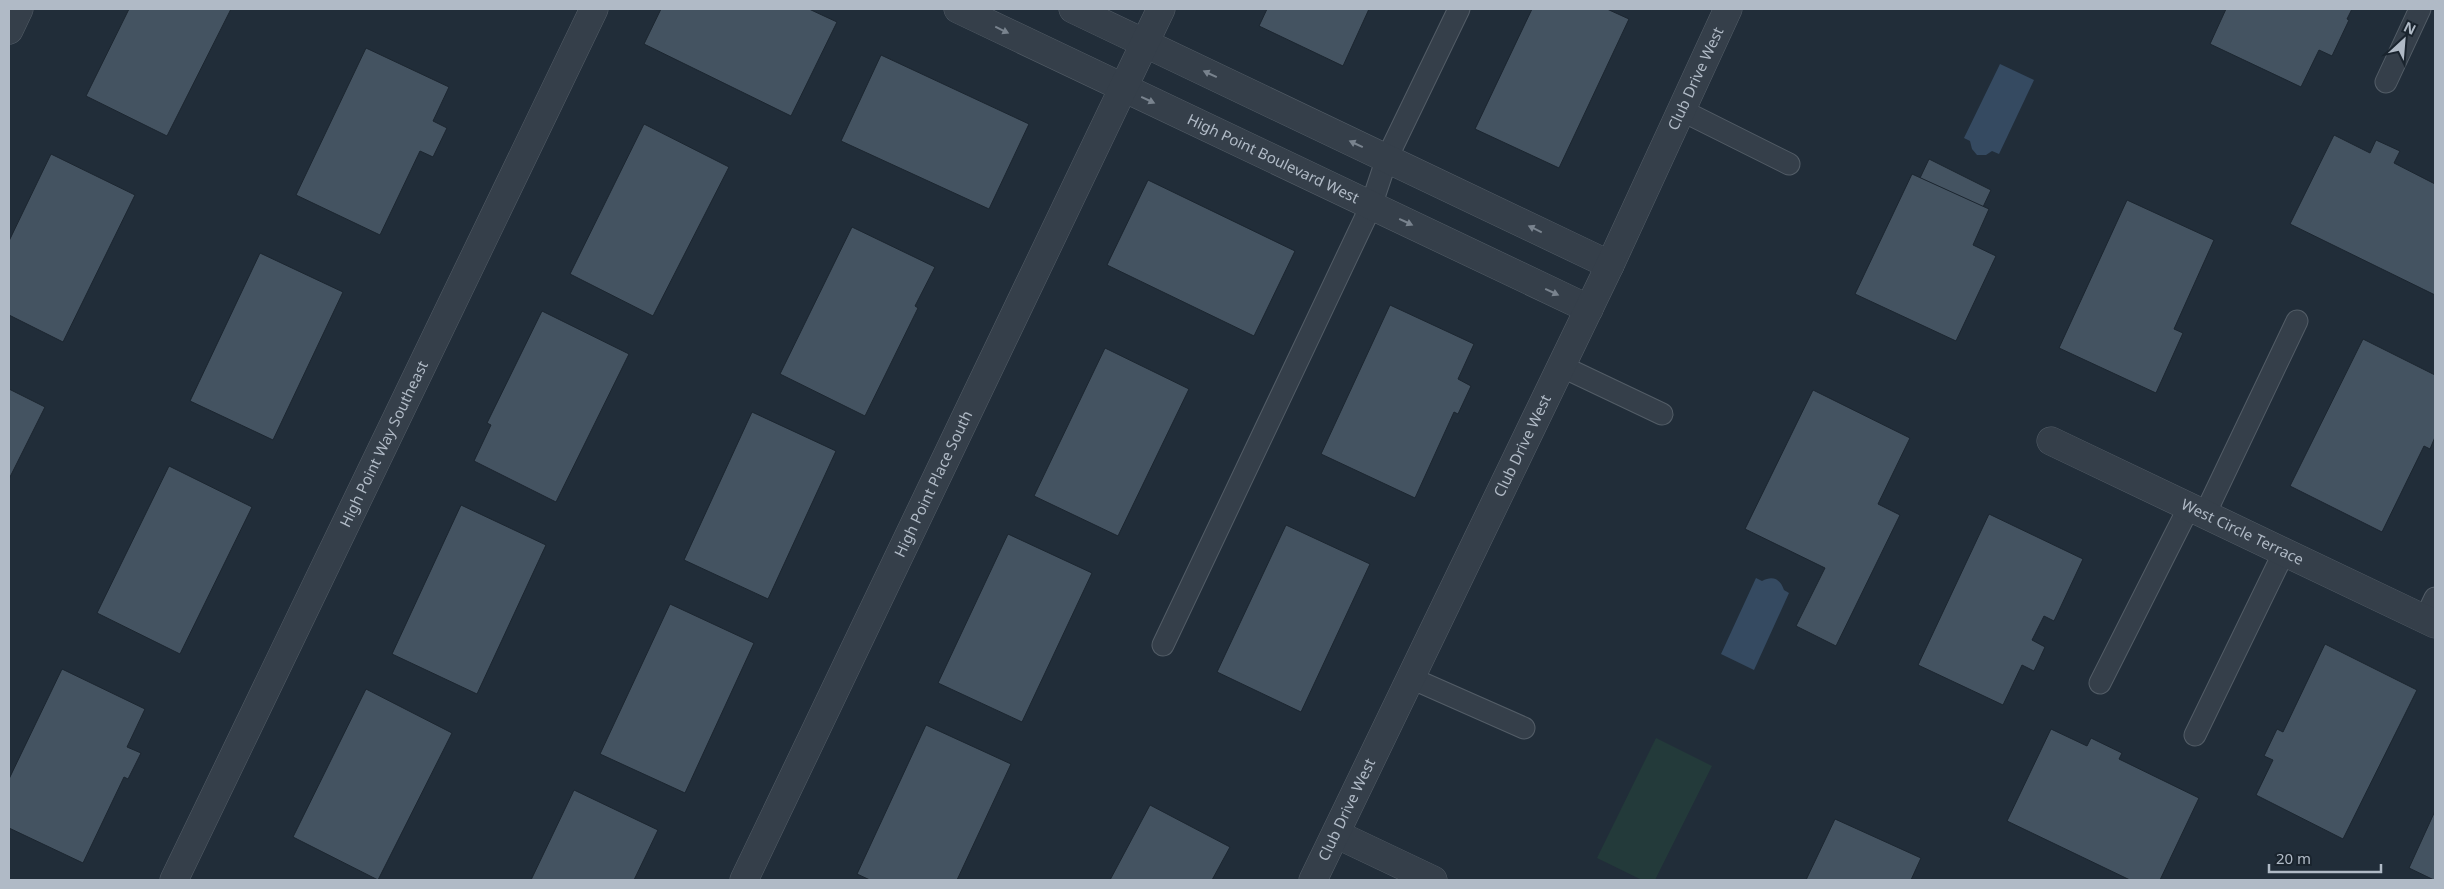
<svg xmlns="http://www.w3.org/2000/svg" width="2444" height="889" viewBox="0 0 2444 889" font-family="'Noto Sans',sans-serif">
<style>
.green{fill:#233a3a}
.water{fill:#354a61}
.building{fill:#445361;stroke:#1c2630}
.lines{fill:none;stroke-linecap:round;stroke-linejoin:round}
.service-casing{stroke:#535d67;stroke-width:23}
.minor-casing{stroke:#535d67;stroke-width:29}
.service{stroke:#353f4a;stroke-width:21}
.minor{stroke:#353f4a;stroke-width:28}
.oneway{fill:#79838e}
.labels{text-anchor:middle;stroke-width:4;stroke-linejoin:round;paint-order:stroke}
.street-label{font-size:15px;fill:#b0bac6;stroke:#1a242e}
</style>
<rect width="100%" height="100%" fill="#212d39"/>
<path class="green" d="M1656,738L1712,766L1655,880H1642L1597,858Z"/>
<g class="water">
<path d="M2000,64L2034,80L1999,154L1992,151L1986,155H1977L1972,149L1970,141L1964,138Z"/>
<path d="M1756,578L1762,581C1773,575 1780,579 1784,590L1789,593L1754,670L1721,654Z"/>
</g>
<g class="building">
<path d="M129,9H231L167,136L86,96Z"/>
<path d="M661,9H809L837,22L791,116L644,44Z"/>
<path d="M1267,9H1369L1343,66L1259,26Z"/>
<path d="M1532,9H1607L1629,19L1559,168L1475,129Z"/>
<path d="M2226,9H2352L2347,19L2349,20L2332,56L2319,50L2301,87L2210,44Z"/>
<path d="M366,48L449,87L433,121L447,128L433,157L420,151L380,235L296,195Z"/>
<path d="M881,55L1029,124L989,209L841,141Z"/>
<path d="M644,124L729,167L653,316L570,274Z"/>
<path d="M2334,135L2370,153L2376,140L2400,151L2394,163L2435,184V295L2290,224Z"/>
<path d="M51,154L135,195L63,342L9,315V241Z"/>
<path d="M1929,159L1991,190L1983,207L1920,178Z"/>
<path d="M1912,174L1989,209L1973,245L1996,256L1956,341L1855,294Z"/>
<path d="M1148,180L1295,251L1254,336L1107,265Z"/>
<path d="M2127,200L2214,240L2174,329L2183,333L2156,393L2059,348Z"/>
<path d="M852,227L935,267L915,306L918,308L865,416L780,374Z"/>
<path d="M260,253L343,292L273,440L190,401Z"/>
<path d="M1390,305L1474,344L1458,379L1471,386L1458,414L1454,412L1415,498L1321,454Z"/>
<path d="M542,311L629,354L556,502L474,461L491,425L487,423Z"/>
<path d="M2363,339L2435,375V437L2430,449L2424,446L2382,532L2290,486Z"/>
<path d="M1105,348L1189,389L1118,536L1034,496Z"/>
<path d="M9,389L45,407L9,479Z"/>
<path d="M1813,390L1910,438L1878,504L1900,515L1836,646L1796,626L1825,568L1745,529Z"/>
<path d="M752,412L836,451L768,599L684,560Z"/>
<path d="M169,466L252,507L180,654L97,613Z"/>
<path d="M461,505L546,545L477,694L392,654Z"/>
<path d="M1989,514L2083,559L2054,621L2044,616L2032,640L2045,647L2034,671L2022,665L2003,705L1918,665Z"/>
<path d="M1286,525L1370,564L1301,712L1217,672Z"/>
<path d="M1008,534L1092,573L1022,722L938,683Z"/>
<path d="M670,604L754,643L685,793L600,754Z"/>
<path d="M2325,644L2417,690L2343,839L2256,795L2273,760L2264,756L2277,729L2283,732Z"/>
<path d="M62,669L145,709L127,747L141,753L128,779L124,777L83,863L9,828V779Z"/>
<path d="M366,689L452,733L378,880L293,837Z"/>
<path d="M926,725L1011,764L957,880H870L857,874Z"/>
<path d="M2051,729L2087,746L2091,738L2122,753L2119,759L2199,798L2160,880H2130L2007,821Z"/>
<path d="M574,790L658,830L634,880H531Z"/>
<path d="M1150,805L1230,847L1212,880H1110Z"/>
<path d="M2435,811V880H2434L2409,868Z"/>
<path d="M1835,819L1921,858L1911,880H1806Z"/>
</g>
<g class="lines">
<defs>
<g id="service">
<path d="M2386,82L2420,9"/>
<path d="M1681,110L1789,164"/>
<path d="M1561,366L1662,414"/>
<path d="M2205,514L2297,321"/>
<path d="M2425,619L2435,598"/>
<path d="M1163,645L1371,206L1387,158L1459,9"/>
<path d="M1411,678L1524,728"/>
<path d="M2100,683L2189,507"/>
<path d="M2195,735L2284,552"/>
</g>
<g id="minor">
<path id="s1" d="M958,9L1589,309"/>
<path d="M1073,9L1610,265"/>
<path d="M9,30L19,9"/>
<path id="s2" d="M2051,441L2435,624"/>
<path d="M1336,834L1433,880"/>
<path id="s3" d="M174,880L594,9"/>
<path id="s4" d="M744,880L1161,9"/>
<path id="s5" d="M1313,880L1610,265L1728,9"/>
</g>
</defs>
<use href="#service" class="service-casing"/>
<use href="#minor" class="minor-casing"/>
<use href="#service" class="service"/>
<use href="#minor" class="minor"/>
</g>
<defs><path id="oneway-solid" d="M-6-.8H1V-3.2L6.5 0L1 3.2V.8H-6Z" transform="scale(1.25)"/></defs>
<g class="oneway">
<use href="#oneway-solid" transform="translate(1002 30) rotate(26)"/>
<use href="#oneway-solid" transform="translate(1210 74) rotate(-155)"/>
<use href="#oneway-solid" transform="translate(1148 100) rotate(25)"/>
<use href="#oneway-solid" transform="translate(1356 144) rotate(-155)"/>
<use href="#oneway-solid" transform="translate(1406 222) rotate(25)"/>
<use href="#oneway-solid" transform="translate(1535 229) rotate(-154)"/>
<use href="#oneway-solid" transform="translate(1552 292) rotate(25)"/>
</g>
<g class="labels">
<g class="street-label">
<text dy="5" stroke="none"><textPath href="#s5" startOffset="888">Club Drive West</textPath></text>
<text dy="5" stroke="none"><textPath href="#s1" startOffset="349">High Point Boulevard West</textPath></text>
<text dy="5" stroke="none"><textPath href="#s3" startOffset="484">High Point Way Southeast</textPath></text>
<text dy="5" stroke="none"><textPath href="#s5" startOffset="482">Club Drive West</textPath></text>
<text dy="5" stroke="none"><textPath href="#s4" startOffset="439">High Point Place South</textPath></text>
<text dy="5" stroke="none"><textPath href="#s2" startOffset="212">West Circle Terrace</textPath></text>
<text dy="5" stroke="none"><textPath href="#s5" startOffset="78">Club Drive West</textPath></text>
</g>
</g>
<rect width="2444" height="889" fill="none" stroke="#b0bac6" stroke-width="20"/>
<g transform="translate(2404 40) rotate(26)" stroke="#1a242e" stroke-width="4" paint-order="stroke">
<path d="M0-4L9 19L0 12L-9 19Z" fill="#b0bac6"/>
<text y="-8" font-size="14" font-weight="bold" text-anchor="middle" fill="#b0bac6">N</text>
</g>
<path d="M2269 864v8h112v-8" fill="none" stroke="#b0bac6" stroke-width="2.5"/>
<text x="2276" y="864" font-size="15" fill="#b0bac6" stroke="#1a242e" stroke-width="4" paint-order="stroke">20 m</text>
</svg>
